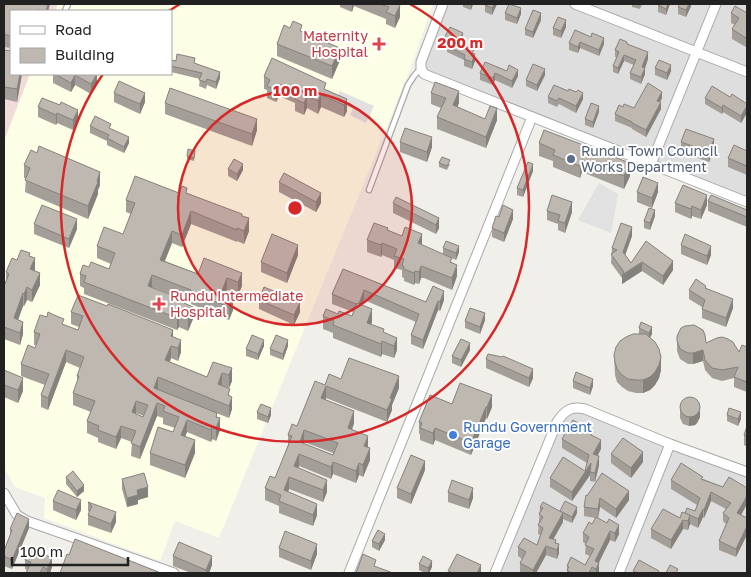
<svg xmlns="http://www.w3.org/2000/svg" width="751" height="577" viewBox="0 0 751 577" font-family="'Golos Text',sans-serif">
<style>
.residential{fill:#dfdede}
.commercial{fill:#f1dbd9}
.education{fill:#fcfee5}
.parking{fill:#e1e1e1}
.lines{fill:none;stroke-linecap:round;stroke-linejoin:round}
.lane-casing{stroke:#a8a8a8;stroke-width:7}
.street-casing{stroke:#a8a8a8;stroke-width:11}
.lane{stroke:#fff;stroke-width:4.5}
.street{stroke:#fff;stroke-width:9}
.wall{fill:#a39e98;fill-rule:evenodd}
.shaded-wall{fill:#85817c}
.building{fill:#beb8b1;stroke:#85817c;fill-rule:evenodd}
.ring{fill:none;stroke:#d62828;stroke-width:2.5}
.health-dot{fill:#e0444e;stroke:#fff;stroke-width:2}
.service-dot{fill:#5c6f8a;stroke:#fff;stroke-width:2}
.shop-dot{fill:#3f7fe0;stroke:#fff;stroke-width:2}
.labels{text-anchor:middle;stroke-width:4;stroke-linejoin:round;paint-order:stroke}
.health-label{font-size:14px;fill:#be3a42;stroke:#fff;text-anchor:end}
.service-label{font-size:14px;fill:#4e5e75;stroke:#fff;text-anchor:start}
.shop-label{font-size:14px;fill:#366cbe;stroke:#fff;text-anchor:start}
.centre{fill:#d62828;stroke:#fff;stroke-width:2.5}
.ring-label{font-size:15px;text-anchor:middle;font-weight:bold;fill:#d62828;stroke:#fff;stroke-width:4;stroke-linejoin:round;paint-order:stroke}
</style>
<rect width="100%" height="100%" fill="#f1efe9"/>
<g class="residential">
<path d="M443,4H747V202L421,68Z"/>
<path d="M578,411L663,445L747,475V573H497L563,420Z"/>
</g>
<path class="commercial" d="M4,4H58L55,11H11V74H30L4,141Z"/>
<path class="education" d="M58,4H433L409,72L219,538L175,521L160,561L44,518L45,498L15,487L4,468V141L30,74H171V11H55Z"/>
<g class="parking">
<path d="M340,91L374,106L366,123L350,115L353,109L335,101Z"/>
<path d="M599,183L618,194L611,233L578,220Z"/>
</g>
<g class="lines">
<defs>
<g id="lane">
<path d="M65,11L68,4"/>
<path d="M369,190L408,85L414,76L421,68"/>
</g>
<g id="street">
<path d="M443,4L421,62V68L424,74L747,202"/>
<path d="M575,4L747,72"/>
<path d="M651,164L716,4"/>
<path d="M4,493L17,515L27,521L174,573"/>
<path d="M349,573L532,117"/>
<path d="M495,573L557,422C565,410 571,406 585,409L670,444L747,472"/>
<path d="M619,573L670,444"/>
</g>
</defs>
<use href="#lane" class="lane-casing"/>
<use href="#street" class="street-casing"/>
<use href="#lane" class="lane"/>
<use href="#street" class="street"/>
</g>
<g class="wall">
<path d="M4,4H50L48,11H11V48L4,47Z"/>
<path d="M340,4H397L400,17L395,28L386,24V19L354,6L352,12L340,7Z"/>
<path d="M463,4H473L471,10L463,7Z"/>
<path d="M485,4H497L492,15L485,12Z"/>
<path d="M632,4H642L640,9L632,7Z"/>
<path d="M670,4L666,15L658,12V5Z"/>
<path d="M691,4V6L686,17L678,14V7Z"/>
<path d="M505,13L521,14L517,24L505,20Z"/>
<path d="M731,13H747V45L746,47L732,39V29L735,25L731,23Z"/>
<path d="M541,20L533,38L525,35V29Z"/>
<path d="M566,27L561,38L553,35V28Z"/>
<path d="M575,30L604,44L599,56L580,48L578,53L569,50V43Z"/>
<path d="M302,32L331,44L340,60L332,79L277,56V44Z"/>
<path d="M463,39L461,44L474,54L475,61L472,69L464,66V60L447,52V48L443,47V40Z"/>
<path d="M627,44L648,59L645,68V74L641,84L630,79V73L634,65L624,61L618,74L613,72V66L617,57H615V50Z"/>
<path d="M4,50L22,74L17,102L4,99Z"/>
<path d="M171,60L195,63L220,78L216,89L207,85L206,89L199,86L200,79L171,72Z"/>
<path d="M485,62L518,76L512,88L495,80L493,85L480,80V73Z"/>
<path d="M655,68L671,71L667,80L655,75Z"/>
<path d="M53,74H97V83L91,94L75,85L71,92L53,83Z"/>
<path d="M545,75L537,91L526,86V80Z"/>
<path d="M264,76L326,90L347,99V111L344,117L321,107L318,114L307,108L304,115L295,111V103L279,96L276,102L267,98V90L264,89Z"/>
<path d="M114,93L145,102L140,114L114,102Z"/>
<path d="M431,93L459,103L457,107L485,119L497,120L486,148L437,129V117L441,108L431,104Z"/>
<path d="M548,97L583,99L576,113L559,104L557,107L548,103Z"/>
<path d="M730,97L747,104V113L741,123L723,112L722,114L705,104V98Z"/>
<path d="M662,98L660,102L661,109L646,137L632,129V128L615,121V114L623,107L634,108Z"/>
<path d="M165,103L257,130L252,146L165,114Z"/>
<path d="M38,107L78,119L73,130L57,123L56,125L38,117Z"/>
<path d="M599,112L593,128L585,125V119Z"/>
<path d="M90,126L129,143L124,153L107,145V141L90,133Z"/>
<path d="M400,142L432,147L427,162L400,152Z"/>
<path d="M681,142L714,148L709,162L681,152Z"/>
<path d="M539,143L630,176L624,189L582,172L580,178L553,167V161L539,156Z"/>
<path d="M747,151V175L728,167V158Z"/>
<path d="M195,154L194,161L187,159V156Z"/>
<path d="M439,163L450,164L447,170L439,167Z"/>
<path d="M24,165L100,185L98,190V194L88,219L25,192L26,178H24Z"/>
<path d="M228,169L243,170L237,181L228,176Z"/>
<path d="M533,171L523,197L517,195V188Z"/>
<path d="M279,182L321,203L316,212L279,192Z"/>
<path d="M637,192H658L652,208L637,202Z"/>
<path d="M179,193H187L242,216L249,231L244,244L237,241V242L191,224L182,247L172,243L165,261L198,274L242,273V286L238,295L227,290L225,294L233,310L229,320L191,304V302L152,287L185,303L193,319L188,331L179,327L177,330L84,294V288L80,286V274L89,267L109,269L111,264L97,258V246L123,234L131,214L126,212V200Z"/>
<path d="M708,201L747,210V227L708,211Z"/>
<path d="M393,203L439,218V228L436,234L393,213Z"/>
<path d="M675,203L707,205L701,219L692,216L691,219L675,212Z"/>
<path d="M547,211L572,212L565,233L558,230V224L547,220Z"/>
<path d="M655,216L650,230L644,228V221Z"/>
<path d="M513,219L504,242L492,237V228Z"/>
<path d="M34,224L77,229L69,248L34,234Z"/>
<path d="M388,230L422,245L452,262L457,276L452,290L424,278H421L419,284L415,283L414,285L404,281V278L402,277V270L394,268V260L382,255L381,257L367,252V240Z"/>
<path d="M632,236L625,255L631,263L646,241L673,270L663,285L642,271L622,284V278L611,263L612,248Z"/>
<path d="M681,245L711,255L707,265L681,254Z"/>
<path d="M443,248L459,252L456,260L443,254Z"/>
<path d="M298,255L287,283L261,272V262Z"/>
<path d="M30,256L40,285L32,302L27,300L24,306H23L18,320L23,334L20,345L4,339V286L6,281V272L17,260Z"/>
<path d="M343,269L426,302L444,300L440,311L438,310L423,349L411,344V335L416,322L364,300L362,305L372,322L371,324L384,333L397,338V350L394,358L382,354L381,357L333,338V333L323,329V316L338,314L352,316L353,312L332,304V294Z"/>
<path d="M706,289L733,308L726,327L702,318V307L689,299V290Z"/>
<path d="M259,300L300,312L294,325L259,309Z"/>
<path d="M71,312L173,337L181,352L178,361L171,358L170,362L207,377L232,368V381L229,388L222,386L230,396L232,409L229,418L158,390L217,417L220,430L216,441L212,439L211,442L187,432L185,436L195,453L185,478L150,465V453L173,432L175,428L163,424V418L157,416L140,459L131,456L132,442L121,438L116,449L98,442V438L87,433V421L91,412L73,405V393L77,382V376L80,368L66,362L48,410L41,407V395L45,385L21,376V364L35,348L36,345H34V332L64,325L78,330L79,327L71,324ZM136,413L144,416L143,417L136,414Z"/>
<path d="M485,320L480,334L465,328V321Z"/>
<path d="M639,328L652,334L650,338L661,370L659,378L655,385L650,390L643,393H636L628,391L622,387L617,382L615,375L614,355L639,334Z"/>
<path d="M677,341L706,343L739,352L747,347V392L734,387V378L722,381L712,378L705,370L703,361L693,364H688L680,359L677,351Z"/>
<path d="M264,346L258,360L246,356V349Z"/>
<path d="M288,346L283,360L270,355V349Z"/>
<path d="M470,350L461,367L452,363V356Z"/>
<path d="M4,357V371L23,391L18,403L4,397Z"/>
<path d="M486,359L533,378L529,387L486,368Z"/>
<path d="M341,379L399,388L392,405V410L387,422L326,398L325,400L354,423L352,430L368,448L370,460L363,477L359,475L356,483L333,474L331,479L299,466L298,468L327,492L323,502L289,489L288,492L317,515L313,526L279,513V506L265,500V488L275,478L288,447V435L297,426L325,385ZM304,442L333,453V455L304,444Z"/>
<path d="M573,381L593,386L590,395L573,388Z"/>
<path d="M452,404L492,407L487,419L486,418L471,455L435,440L433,445L420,440V434H419V422Z"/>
<path d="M680,405L700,417L697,423L695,425L689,426L683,424L680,418Z"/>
<path d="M747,405V418H746V408Z"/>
<path d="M257,412L271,415L268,423L257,419Z"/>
<path d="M727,415L741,419L738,426L727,421Z"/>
<path d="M747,426V447L744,445V435Z"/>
<path d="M593,436L601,449L598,455L599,465L595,482L590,481V475L572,501L550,487V478L585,471L587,463L562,448V439Z"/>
<path d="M611,454L643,462L631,478L611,463Z"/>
<path d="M425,470L411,504L397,498V488Z"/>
<path d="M66,477L84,491L77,497L66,484Z"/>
<path d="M122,479L148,497L138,500V504L127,507L122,489Z"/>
<path d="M703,479L723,487L747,488V504L741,515L736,557L719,550V541L726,524L723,521V513L726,509L711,501L704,518L703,517L698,528L690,524L688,530L683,529L671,549L651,538V529L680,518L685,513L695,511L697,505L671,489V480Z"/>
<path d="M448,492L473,498L469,509L448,502Z"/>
<path d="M587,496L629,500L616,518L600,507L598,518L619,534L615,542L610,540L603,554L599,563V573H567V566L585,565L590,556L585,554L586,544L583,542V533L592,524L595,518L584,516V507Z"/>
<path d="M53,501L81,510L76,520L53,510Z"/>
<path d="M88,502L116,522L111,533L88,525V515L89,512L88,511Z"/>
<path d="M540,507L560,512L577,513L572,523L563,519V522L553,539L556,543L559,553L557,559L546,555L536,573H523L520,572V563L522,559L518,556V547L537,545L540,535L538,534Z"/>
<path d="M29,528L12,569L4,566V551L10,535V529Z"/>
<path d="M385,540L379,551L372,547V541Z"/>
<path d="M279,548L317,554L311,570L279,557Z"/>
<path d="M173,556L212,565L209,573H191L173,566Z"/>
<path d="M25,560L52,567L50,573H26L27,570L25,569Z"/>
<path d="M419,564L432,567L429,573H425L419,570Z"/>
</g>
<g class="shaded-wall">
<path d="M48,4H50L48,11H46Z"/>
<path d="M352,4H354L352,12Z"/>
<path d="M471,4H473L471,10Z"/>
<path d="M494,4H497L492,15V8Z"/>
<path d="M668,4H670L666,15V9Z"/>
<path d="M689,4H691V6L686,17V10Z"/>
<path d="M400,5V17L395,28V16Z"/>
<path d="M521,8V14L517,24V18Z"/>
<path d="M541,13V20L533,38V32Z"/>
<path d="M566,20V27L561,38V31Z"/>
<path d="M463,33V39L458,50V43Z"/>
<path d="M747,36V45L746,47V38Z"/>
<path d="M604,38V44L599,56V50Z"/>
<path d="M580,42V48L578,53V47Z"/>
<path d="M340,48V60L332,79V66Z"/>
<path d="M648,52V59L645,68V74L641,84L642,67Z"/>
<path d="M475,54V61L472,69V62Z"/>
<path d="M624,55V61L618,74V68Z"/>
<path d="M671,65V71L667,80V73Z"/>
<path d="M545,69V75L537,91V85Z"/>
<path d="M518,70V76L512,88V81Z"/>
<path d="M220,72V78L216,89V82Z"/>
<path d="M495,73V80L493,85V78Z"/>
<path d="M20,74H22L17,102V89Z"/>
<path d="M97,74V83L91,94V84Z"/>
<path d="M75,75V85L71,92V83Z"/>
<path d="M279,84V96L276,102V90Z"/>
<path d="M459,91V103L453,117V105Z"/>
<path d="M662,92V98L657,107V101Z"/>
<path d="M145,93V102L140,114V104Z"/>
<path d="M583,93V99L576,113V106Z"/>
<path d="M321,95V107L318,114V101Z"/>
<path d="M307,96V108L304,115V103Z"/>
<path d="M347,99V111L344,117V105Z"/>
<path d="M661,102V109L646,137V130Z"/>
<path d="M723,105V112L722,114V108Z"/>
<path d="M599,106V112L593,128V122Z"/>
<path d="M747,106V113L741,123V116Z"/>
<path d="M497,108V120L486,148V137Z"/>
<path d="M78,110V119L73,130V120Z"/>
<path d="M57,113V123L56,125V115Z"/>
<path d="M257,119V130L252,146V134Z"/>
<path d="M129,137V143L124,153V147Z"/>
<path d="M432,137V147L427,162V152Z"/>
<path d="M714,139V148L709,162V152Z"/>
<path d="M582,160V172L580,178V166Z"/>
<path d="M630,163V176L624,189V176Z"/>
<path d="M243,164V170L237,181V174Z"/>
<path d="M533,164V171L523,197V190Z"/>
<path d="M100,172V185L98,190V194L88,219V206Z"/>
<path d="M658,183V192L652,208V198Z"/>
<path d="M321,193V203L316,212V202Z"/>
<path d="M707,195V205L701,219V210Z"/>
<path d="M572,202V212L565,233V223Z"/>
<path d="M692,206V216L691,219V209Z"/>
<path d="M513,210V219L504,242V233Z"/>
<path d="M655,210V216L650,230V223Z"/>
<path d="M191,211V224L182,247V235Z"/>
<path d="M249,218V231L244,244V231Z"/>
<path d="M439,218V228L436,234V225Z"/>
<path d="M77,219V229L69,248V239Z"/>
<path d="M632,227V236L623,261V252Z"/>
<path d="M172,231V243L160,272V260Z"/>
<path d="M422,234V246L418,243Z"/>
<path d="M382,243V255L381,257V245Z"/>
<path d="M298,245V255L287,283V273Z"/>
<path d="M459,246V252L456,260V253Z"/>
<path d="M711,246V255L707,265V256Z"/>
<path d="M35,258V271L30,269Z"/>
<path d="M673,261V270L663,285V276Z"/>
<path d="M642,262V271L622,284V275Z"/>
<path d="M457,265V276L452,290V278Z"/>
<path d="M421,266V278L419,284V272Z"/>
<path d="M415,271V283L414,285V273Z"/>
<path d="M40,273V285L32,302V290Z"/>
<path d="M242,273V286L238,295V282Z"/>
<path d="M152,275V287L148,286Z"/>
<path d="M227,278V290L221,305V293Z"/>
<path d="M27,287V300L24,306V294Z"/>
<path d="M364,290V300L358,314V305Z"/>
<path d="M444,291V300L440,311V302Z"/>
<path d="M23,293V306L14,331V318Z"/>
<path d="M233,297V310L229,320V307Z"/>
<path d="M733,299V308L726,327V318Z"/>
<path d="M438,301V310L423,349V340Z"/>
<path d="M300,302V312L294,325V315Z"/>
<path d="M193,307V319L188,331V318Z"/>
<path d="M372,309V322L367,335V323Z"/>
<path d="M485,313V320L480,334V327Z"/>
<path d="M179,314V327L177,330V318Z"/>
<path d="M23,322V334L20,345V333Z"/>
<path d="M652,327V334L649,339V333Z"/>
<path d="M173,330V342L171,347V358L165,373V360L171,336Z"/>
<path d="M397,338V350L394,358V346Z"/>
<path d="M181,340V352L178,361V348Z"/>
<path d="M264,340V346L258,360V354Z"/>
<path d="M288,340V346L283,360V354Z"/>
<path d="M382,341V354L381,357V344Z"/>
<path d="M470,343V350L461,367V360Z"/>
<path d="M66,350V362L48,410V398Z"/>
<path d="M703,350V361L693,364V353Z"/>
<path d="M5,357V370L4,372V360Z"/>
<path d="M661,357V370L659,378L655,385L650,390L643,393V380Z"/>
<path d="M232,368V381L229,388V375Z"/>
<path d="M533,369V378L529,387V378Z"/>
<path d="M222,373V385L218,396V384Z"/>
<path d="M399,376V388L392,405V410L387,422V410L390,398Z"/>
<path d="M158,377V390L154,388Z"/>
<path d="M23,378V391L18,403V390Z"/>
<path d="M593,379V386L590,395V388Z"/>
<path d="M326,386V398L321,410V398Z"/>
<path d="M492,395V407L487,419V407Z"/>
<path d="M232,397V409L229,418V406Z"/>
<path d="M136,401V413L132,425V412Z"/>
<path d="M157,403V416L140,459V447Z"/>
<path d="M486,407V418L471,455V443Z"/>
<path d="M700,407V417L697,423L695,425L689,426V417Z"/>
<path d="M271,408V415L268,423V417Z"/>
<path d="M354,411V423L348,440V428Z"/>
<path d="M741,412V419L738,426V419Z"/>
<path d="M217,413V425L220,418V430L216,441V417Z"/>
<path d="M187,420V432L181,447V435Z"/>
<path d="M121,426V438L116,449V437Z"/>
<path d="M212,427V439L211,442V430Z"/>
<path d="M435,428V440L433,445V433Z"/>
<path d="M304,430V442L300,454V442Z"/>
<path d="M368,436V448L364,446Z"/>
<path d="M195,440V453L185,478V465Z"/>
<path d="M601,440V449L593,463V454Z"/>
<path d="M370,448V460L363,477V465Z"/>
<path d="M643,452V462L631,478V468Z"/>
<path d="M299,454V466L294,478V466Z"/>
<path d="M599,456V465L595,482V473Z"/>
<path d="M425,461V470L411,504V494Z"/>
<path d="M333,462V474L331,479V467Z"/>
<path d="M359,463V475L356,483V471Z"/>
<path d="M591,463L590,475L572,501V492Z"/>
<path d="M289,477V489L284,502V490Z"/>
<path d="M327,480V492L323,502V490Z"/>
<path d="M84,485V491L77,497V491Z"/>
<path d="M148,487V497L138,500V504L127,507V498L137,490Z"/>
<path d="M473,488V498L469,509V500Z"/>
<path d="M629,491V500L616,518V509Z"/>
<path d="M711,492V501L704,518V510Z"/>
<path d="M747,496V504L737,522V513Z"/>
<path d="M600,498V507L598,518V509Z"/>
<path d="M81,500V510L76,520V510Z"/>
<path d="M317,504V515L313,526V515Z"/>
<path d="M577,507V513L572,523V517Z"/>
<path d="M703,509V517L698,528V519Z"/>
<path d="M116,512V522L111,533V524Z"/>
<path d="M563,513V522L549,547V538Z"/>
<path d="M690,515V524L688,530V521Z"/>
<path d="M29,519V528L12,569V560Z"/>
<path d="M683,520V529L671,549V540Z"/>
<path d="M619,525V534L615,542V533Z"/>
<path d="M747,526V535L736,557V549Z"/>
<path d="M610,531V540L595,570V561Z"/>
<path d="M385,534V540L379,551V544Z"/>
<path d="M317,544V554L311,570V561Z"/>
<path d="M559,544V553L557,559V550Z"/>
<path d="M546,546V555L536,573H533V570Z"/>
<path d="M212,556V565L209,573H206V570Z"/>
<path d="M52,558V567L50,573H47V569Z"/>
<path d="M432,561V567L429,573H428V568Z"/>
<path d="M599,563V573H596V569Z"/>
<path d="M481,565V573H477Z"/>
</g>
<g class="building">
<path d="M4,4H48L46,11L37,10V11H11V36L4,34Z"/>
<path d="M380,4H397L400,5L395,16L386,12L389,7Z"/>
<path d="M485,4H494L492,8L485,5Z"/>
<path d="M509,4L521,8L517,18L505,13Z"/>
<path d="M659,4H668L666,9L658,5Z"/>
<path d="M680,4H689L686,10L678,7Z"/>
<path d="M735,6L747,13V36L746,38L732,29L739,18L731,13Z"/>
<path d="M533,10L541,13L533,32L525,29Z"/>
<path d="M558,17L566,20L561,31L553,28Z"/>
<path d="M293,21L302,25L300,31L320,39L322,33L331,36L328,43L340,48L332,66L277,44L284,25L290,28Z"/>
<path d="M450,27L463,33L458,43L474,50L472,53L475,54L472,62L464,59L465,55L447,46L448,42L443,40Z"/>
<path d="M575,30L591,37L592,33L604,38L599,50L580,42L578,47L569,43Z"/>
<path d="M620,39L627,42V44L648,52L642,67L645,68L641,77L630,73L636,60L624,55L618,68L613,66L619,52L615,50Z"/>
<path d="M4,50L11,51V74H20L17,89L4,87Z"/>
<path d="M177,54L195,58L194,63L220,72L216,82L207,79L206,82L199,80L202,73L171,66V60L176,61Z"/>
<path d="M272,58L326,83L324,89L347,99L344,105L321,95L318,101L307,96L304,103L295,99L298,92L279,84L276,90L267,86L270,80L264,76Z"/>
<path d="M659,60L671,65L667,73L655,68Z"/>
<path d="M485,62L507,71L509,65L518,70L512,81L495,73L493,78L480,73Z"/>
<path d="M533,64L545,69L537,85L526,80Z"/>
<path d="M55,74H97L91,84L75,75L71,83Z"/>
<path d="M119,81L145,93L140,104L114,93Z"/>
<path d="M435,82L459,91L453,105L485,119L490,106L497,108L486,137L437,117L446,98L431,93Z"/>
<path d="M648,83L662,92L657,101L661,102L646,130L632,123V122L615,114L619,105L623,107L624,104L634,108Z"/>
<path d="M554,85L568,91L569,89L576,92L578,90L583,93L576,106L559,98L557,101L548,97Z"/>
<path d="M712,86L730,97L732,94L747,104V106L741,116L723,105L722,108L705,98Z"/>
<path d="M170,88L257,119L252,134L165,103Z"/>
<path d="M42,98L60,105L61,102L78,110L73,120L57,113L56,115L38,107Z"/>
<path d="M591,103L599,106L593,122L585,119Z"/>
<path d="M95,116L111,124L109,128L129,137L124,147L107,138L109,135L90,126Z"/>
<path d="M405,128L432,137L427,152L400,142Z"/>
<path d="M686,129L714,139L709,152L681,142Z"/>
<path d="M544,130L630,163L624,176L582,160L580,166L553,155L555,150L539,143Z"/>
<path d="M734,145L747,151V166L728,158Z"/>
<path d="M39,146L100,172L97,181L98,182L88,206L25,180L30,168L24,165L31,150L37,153Z"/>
<path d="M188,149L195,151L194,158L187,156Z"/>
<path d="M442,157L450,160L447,166L439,163Z"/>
<path d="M234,159L243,164L237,174L228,169Z"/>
<path d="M528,162L533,164L523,190L517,188Z"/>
<path d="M284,173L321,193L316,202L279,182Z"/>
<path d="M135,176L179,193L182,186L187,188L186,193L242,214V216L249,218L244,231L237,228V230L191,211L182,235L172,231L160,260L198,274L204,258L242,273L238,282L227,278L221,293L233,297L229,307L191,292V290L152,275L148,286L185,300L184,303L193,307L188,318L179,314L177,318L84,282L86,276L80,274L83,265L89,267L91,262L109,269L115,253L97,246L104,227L123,234L135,203L126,200Z"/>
<path d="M643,177L658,183L652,198L637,192Z"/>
<path d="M683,185L707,195L701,210L692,206L691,209L675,203Z"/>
<path d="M552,195L572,202L565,223L558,221L560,215L547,211Z"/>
<path d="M711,195L747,210V217L708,201Z"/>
<path d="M396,197L439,218L436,225L393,203Z"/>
<path d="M42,205L77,219L69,239L34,224Z"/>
<path d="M503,205L513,210L504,233L492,228L496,216L499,217Z"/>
<path d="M649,208L655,210L650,223L644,221Z"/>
<path d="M374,223L388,228L387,230L402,236L405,227L422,234L418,243L452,258L450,262L457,265L452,278L424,267L421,266L419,272L415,271L414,273L404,269V267L402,265L404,259L394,256L397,249L382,243L381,245L367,240Z"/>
<path d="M621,223L632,227L623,252L631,263L646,241L673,261L663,276L642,262L622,275L624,272L611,254L617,250L612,248Z"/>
<path d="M272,234L298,245L287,273L261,262Z"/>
<path d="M685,234L711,246L707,256L681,245Z"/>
<path d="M446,241L459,246L456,253L443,248Z"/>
<path d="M21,250L30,253L29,256L35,258L30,269L40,273L32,290L27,287L24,294L23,293L14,318L23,322L20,333L4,327V286L9,274L6,272L12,258L17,260Z"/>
<path d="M343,269L426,302L433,286L444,291L440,302L438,301L423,340L411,335L419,314L364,290L359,304L357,303L356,304L332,294Z"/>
<path d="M696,279L706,286L705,288L733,299L726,318L702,309L705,300L689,290Z"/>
<path d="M264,287L300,302L294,315L259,300Z"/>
<path d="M78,295L107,306L108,304L173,330L171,336L181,340L178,348L171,346L165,360L207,377L213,362L232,368L229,375L222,373L218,384L230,389L228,395L232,397L229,406L158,377L154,388L217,413L216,417L220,418L216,428L212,427L211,430L187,420L181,435L195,440L185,465L150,453L158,427L173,432L179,417L163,411L165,406L157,403L140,447L131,443L136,431L121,426L116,437L98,430L99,426L87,421L95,401L73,393L79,376H77L84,357L66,350L48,398L41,395L49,374L21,364L28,345L35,348L40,334L34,332L40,315L47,317L48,312L54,315L64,319L62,324L78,330L83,316L71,312ZM136,401L148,405L143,417L132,412Z"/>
<path d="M357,303L372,309L367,323L384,329L383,332L397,338L394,346L382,341L381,344L333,325L334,321L323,316L326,309L338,314L339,311L352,316Z"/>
<path d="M470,308L485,313L480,327L465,321Z"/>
<path d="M641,322L652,327L649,333L639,328Z"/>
<path d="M694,325L703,330L705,335L706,343L717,338L722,337L728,339L733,342L739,352L742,345L747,347V382L734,377L738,367L722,370L712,368L705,360L703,350L693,353H688L680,349L677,341V336L681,328L685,326Z"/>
<path d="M633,334H646L655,342L659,349L661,357L659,365L655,372L650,377L643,380H636L628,379L622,375L617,369L615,362L614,355L616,347L620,341L626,337Z"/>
<path d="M252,335L264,340L258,354L246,349Z"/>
<path d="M276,335L288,340L283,354L270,349Z"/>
<path d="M461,339L470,343L461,360L452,356Z"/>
<path d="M488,354L502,357L503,356L533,369L529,378L486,359Z"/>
<path d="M349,358L399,376L390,398L392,399L387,410L326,386L321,398L354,411L348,428L368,436L364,446L370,448L363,465L359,463L356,471L333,462L331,467L299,454L294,466L327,480L323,490L289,477L284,490L317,504L313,515L279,501L281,495L265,488L270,476L275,478L292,436L288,435L292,424L297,426L315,381L325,385L329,374L341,379ZM304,430L338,443L333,455L300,442Z"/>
<path d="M4,370L23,378L18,390L4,385Z"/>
<path d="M576,372L593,379L590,388L573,381Z"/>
<path d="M460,383L492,395L487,407H486L471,443L435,428L433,433L420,428L422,423L419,422L430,395L452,404Z"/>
<circle cx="690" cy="407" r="10"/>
<path d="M261,404L271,408L268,417L257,412Z"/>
<path d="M729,408L741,412L738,419L727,415Z"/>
<path d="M573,420L593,432L591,435L601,440L593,454L599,456L595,473L590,472L591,463L572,492L550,478L563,457L585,471L589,455L562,439Z"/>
<path d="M747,426V436L744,435Z"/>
<path d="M623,438L643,452L631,468L611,454Z"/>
<path d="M411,455L425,461L411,494L397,488Z"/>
<path d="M681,463L703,477L701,479L723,487L729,477L747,488V496L737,513L747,518V526L736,549L719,541L729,518L723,513L731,503L711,492L704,510L703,509L698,519L685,513L687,508L695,511L700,498L671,480Z"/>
<path d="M73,471L84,485L77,491L66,477Z"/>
<path d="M144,473L148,487L137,490L138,495L127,498L122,479Z"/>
<path d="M602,473L629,491L616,509L600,498L598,509L584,507L586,495L587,496Z"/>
<path d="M452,480L473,488L469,500L448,492Z"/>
<path d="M58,490L81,500L76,510L53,501Z"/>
<path d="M565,501L577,507L572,517L560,511Z"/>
<path d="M88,502L116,512L111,524L88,515L92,506Z"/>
<path d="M543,502L563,513L549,538L556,540L555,543L559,544L557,550L546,546L533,570L520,563L526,552L518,547L524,538L537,545L543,528L538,525L543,517L539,514L543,508L540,507Z"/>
<path d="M663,509L680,518L682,512L690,515L688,521L683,520L671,540L651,529Z"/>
<path d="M17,513L29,519L12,560L4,556V551L12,530L10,529Z"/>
<path d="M596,517L607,523L609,519L619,525L615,533L610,531L595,561L599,563L596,569L592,567L589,573H571L567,570L569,567L567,566L571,557L585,565L594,549L585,545L589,537L583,533L589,522L592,524Z"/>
<path d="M378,530L385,534L379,544L372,541Z"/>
<path d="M285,531L317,544L311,561L279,548Z"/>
<path d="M75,539L161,573H60L67,554L69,555Z"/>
<path d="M179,542L212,556L206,570L173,556Z"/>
<path d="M30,548L52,558L47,569L43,567L40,573H26L31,562L25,560Z"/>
<path d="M363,554L376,560L374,566L393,573H356Z"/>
<path d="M457,554L481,565L477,573H453L448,571Z"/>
<path d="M423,556L432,561L428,568L419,564Z"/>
<path d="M639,560L659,571L658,573H638L633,571Z"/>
<path d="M670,565L678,569L676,573H666Z"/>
</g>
<circle cx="295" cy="208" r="117" fill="#d62828" fill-opacity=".12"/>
<g class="ring">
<circle cx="295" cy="208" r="117"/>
<path d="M169 11A234 234 0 0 1 180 4M410 4A234 234 0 1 1 103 74"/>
</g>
<g class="health-dot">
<path d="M376.5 36.5h5v5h5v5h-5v5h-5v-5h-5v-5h5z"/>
<path d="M156.5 296.5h5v5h5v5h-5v5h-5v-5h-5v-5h5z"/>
</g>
<circle class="service-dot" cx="571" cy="159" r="5"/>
<circle class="shop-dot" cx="453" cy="435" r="5"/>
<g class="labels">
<g class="health-label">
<text x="368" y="41">Maternity<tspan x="368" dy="16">Hospital</tspan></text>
<text x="170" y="301" text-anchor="start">Rundu Intermediate<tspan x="170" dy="16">Hospital</tspan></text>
</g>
<g class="service-label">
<text x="581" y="156">Rundu Town Council<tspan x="581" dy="16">Works Department</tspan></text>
</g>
<g class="shop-label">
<text x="463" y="432">Rundu Government<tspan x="463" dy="16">Garage</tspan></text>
</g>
</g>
<circle cx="295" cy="208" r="8" class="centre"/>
<g class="ring-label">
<text x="460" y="48">200 m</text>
<text x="295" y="96">100 m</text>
</g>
<rect width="751" height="577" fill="none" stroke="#212121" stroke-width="10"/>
<rect x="10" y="10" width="162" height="65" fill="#ffffff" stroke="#a6a6a6"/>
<rect x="20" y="26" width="25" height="8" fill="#ffffff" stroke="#a6a6a6"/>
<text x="55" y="35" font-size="15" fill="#212121">Road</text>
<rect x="20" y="48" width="25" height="15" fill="#beb8b1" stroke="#a6a6a6"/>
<text x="55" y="60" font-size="15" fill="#212121">Building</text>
<path d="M12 557v8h116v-8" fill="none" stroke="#212121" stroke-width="2.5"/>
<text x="20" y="557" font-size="15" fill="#212121" stroke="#ffffff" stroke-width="4" paint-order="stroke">100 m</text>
</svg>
